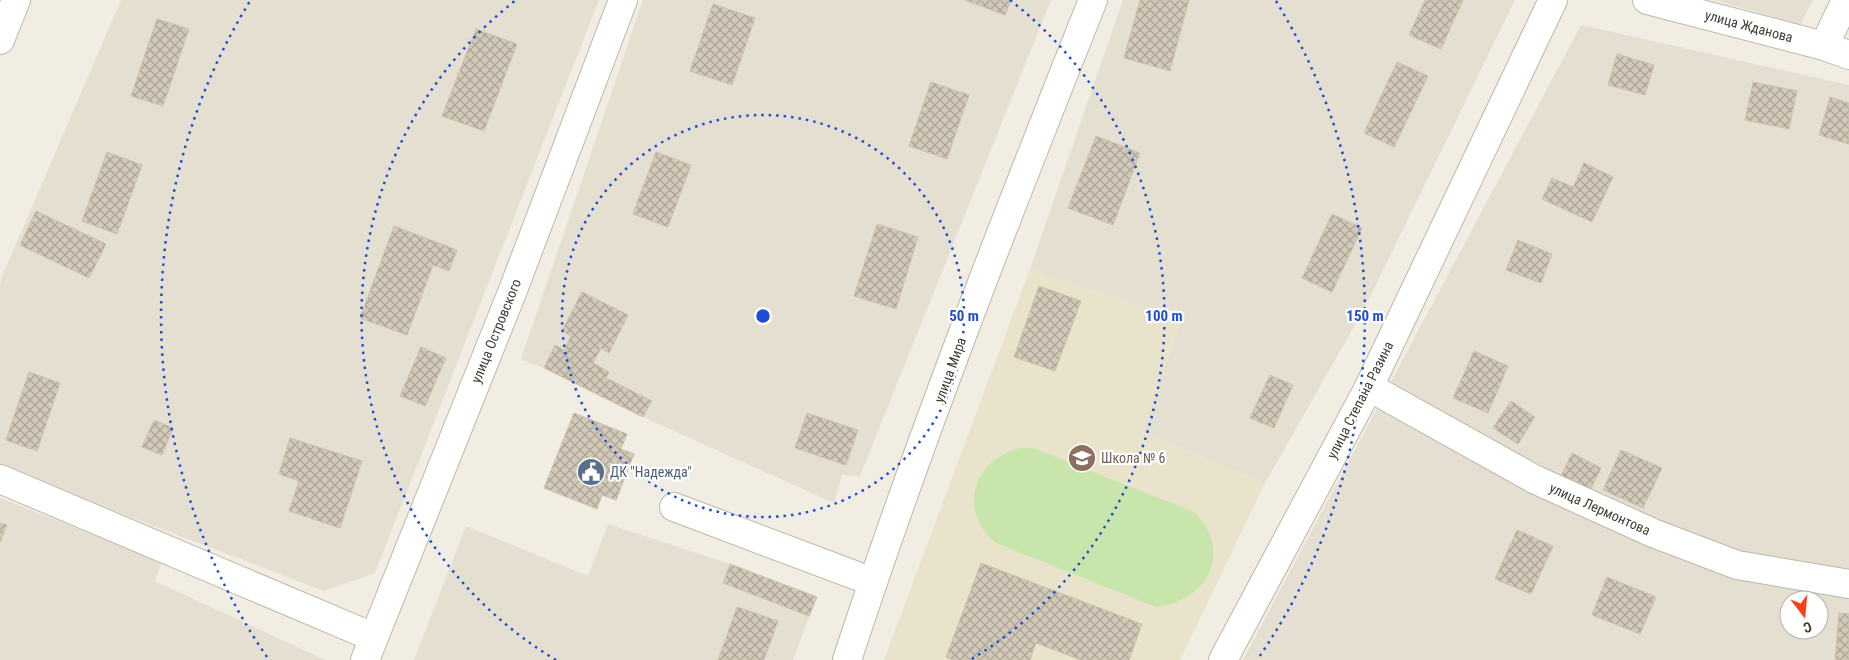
<svg xmlns="http://www.w3.org/2000/svg" width="1849" height="660" viewBox="0 0 1849 660" font-family="'Roboto Condensed',sans-serif">
<style>
.residential{fill:#e5dfd1;fill-rule:evenodd}
.education{fill:#eae3cc}
.park{fill:#c8e5ab}
.building{fill:url(#building-cross-hatch);stroke:#cdc2ac}
.lines{fill:none;stroke-linecap:round;stroke-linejoin:round}
.minor-casing{stroke:#bfb8a8;stroke-width:30}
.minor{stroke:#fff;stroke-width:28}
.ring{fill:none;stroke:#1d4ed8;stroke-width:2.5;stroke-dasharray:2.5 5}
.labels{text-anchor:middle;stroke-width:4.5;stroke-linejoin:round;paint-order:stroke}
.street-label{font-size:14px;fill:#423d33;stroke:#fff}
.education-label{font-size:14px;fill:#785e54;stroke:#fff;text-anchor:start}
.service-label{font-size:14px;fill:#4e5e75;stroke:#fff;text-anchor:start}
.centre{fill:#1d4ed8;stroke:#fff;stroke-width:2.5}
.ring-label{font-size:15px;text-anchor:middle;font-weight:bold;fill:#1d4ed8;stroke:#fff;stroke-width:4.5;stroke-linejoin:round;paint-order:stroke}
</style>
<defs>
<pattern id="building-cross-hatch" width="8" height="8" patternUnits="userSpaceOnUse" patternTransform="scale(1.25)"><rect width="8" height="8" fill="#d2c9b8"/><path d="M0 0l8 8M0 8l8-8" fill="none" stroke="#aca496"/></pattern>
</defs>
<rect width="100%" height="100%" fill="#f1ede2"/>
<g class="residential">
<path d="M121,0H599L375,573L324,591L0,467V286L1,279Z"/>
<path d="M643,0H1051L860,476L842,475L834,503L643,417L544,368L521,359Z"/>
<path d="M1123,0H1515L1364,309L1265,483L1143,432L1030,269Z"/>
<path d="M1715,0H1813L1800,25Z"/>
<path d="M1581,25L1849,85V660H1243ZM1789,600H1819V630H1789Z"/>
<path d="M0,498L162,562L155,581L325,660H0Z"/>
<path d="M608,524L730,564L817,597L793,660H414L466,526L588,576Z"/>
</g>
<path class="education" d="M1030,269L1182,319L1143,432L1265,483L1180,660H884Z"/>
<path class="park" d="M1023,448H1033L1194,512C1233,550 1209,601 1156,607L996,543C956,510 974,457 1023,448Z"/>
<g class="building">
<path d="M965,0H1011L1005,15Z"/>
<path d="M1140,0H1189L1170,71L1124,58Z"/>
<path d="M1425,0H1463L1441,49L1409,35Z"/>
<path d="M713,4L755,18L732,85L690,71Z"/>
<path d="M157,19L189,29L163,106L131,96Z"/>
<path d="M476,29L517,44L484,131L442,116Z"/>
<path d="M1617,54L1654,65L1645,95L1608,85Z"/>
<path d="M1397,62L1428,76L1394,147L1364,133Z"/>
<path d="M931,82L969,95L947,159L909,146Z"/>
<path d="M1753,82L1797,91L1789,129L1745,120Z"/>
<path d="M1830,97L1849,103V144L1819,135Z"/>
<path d="M1096,136L1140,153L1113,225L1068,208Z"/>
<path d="M107,152L142,165L117,234L82,221Z"/>
<path d="M656,152L691,165L668,227L633,214Z"/>
<path d="M1584,163L1613,177L1592,222L1542,199L1552,178L1573,187Z"/>
<path d="M36,211L106,244L89,278L20,245Z"/>
<path d="M1332,214L1362,228L1332,292L1302,278Z"/>
<path d="M877,224L918,237L896,309L854,296Z"/>
<path d="M394,226L457,250L449,271L433,265L407,335L360,318Z"/>
<path d="M1518,240L1552,254L1541,283L1506,270Z"/>
<path d="M1039,286L1081,301L1055,371L1014,357Z"/>
<path d="M582,292L628,315L609,353L601,348L593,363L609,372L606,378L652,401L643,417L544,368L555,345L564,350L571,336L562,331Z"/>
<path d="M421,347L446,358L425,406L400,396Z"/>
<path d="M1474,351L1508,366L1488,413L1453,398Z"/>
<path d="M29,372L60,383L37,451L6,440Z"/>
<path d="M1270,375L1293,385L1274,428L1250,418Z"/>
<path d="M1511,401L1535,417L1518,444L1493,428Z"/>
<path d="M574,413L627,434L621,449L634,454L616,500L602,495L597,509L544,488Z"/>
<path d="M807,413L858,430L846,465L795,448Z"/>
<path d="M154,420L173,428L162,455L142,447Z"/>
<path d="M290,438L362,461L340,528L289,511L299,481L279,474Z"/>
<path d="M1621,450L1662,468L1643,508L1603,490Z"/>
<path d="M1572,453L1601,468L1590,491L1561,476Z"/>
<path d="M0,523L7,525L0,543Z"/>
<path d="M1517,530L1553,546L1531,594L1495,579Z"/>
<path d="M981,563L1142,624L1129,660H1081L1036,643L1030,660H953L946,657Z"/>
<path d="M730,564L817,597L809,616L723,583Z"/>
<path d="M1607,577L1656,597L1640,634L1592,615Z"/>
<path d="M737,607L778,621L764,660H718Z"/>
<path d="M1839,613L1849,614V660H1835Z"/>
</g>
<g class="lines">
<defs>
<g id="minor">
<path d="M1647,0L1824,46L1849,55"/>
<path d="M0,40L16,0"/>
<path d="M1824,46L1846,0"/>
<path d="M1369,387L1534,479L1653,533L1737,565L1849,584"/>
<path d="M0,479L373,637"/>
<path d="M674,507L873,582"/>
<path d="M365,660L513,290L623,0"/>
<path d="M847,660C920,437 1006,218 1093,0"/>
<path d="M1223,660L1369,387L1553,0"/>
</g>
</defs>
<use href="#minor" class="minor-casing"/>
<use href="#minor" class="minor"/>
</g>
<g class="ring">
<circle cx="763" cy="316" r="201"/>
<path d="M556 660A401 401 0 0 1 516 0M1010 0A401 401 0 0 1 970 660"/>
<path d="M267 657A602 602 0 0 1 250 1M1276 1A602 602 0 0 1 1259 657"/>
</g>
<defs>
<symbol id="school-disc" viewBox="-11 -11 22 22"><circle r="9.5" fill="#8d6e63" stroke="#fff"/><path d="M0-5L7-2L0 1L-7-2ZM-4 1L0 2.5L4 1V4Q0 6-4 4Z" fill="#fff"/></symbol>
<symbol id="civic-disc" viewBox="-11 -11 22 22"><circle r="9.5" fill="#5c6f8a" stroke="#fff"/><path d="M-.6-6.5H3V-4.5H.6V-3L4-1V1h2V6H-6V1h2V-1L-.6-3ZM-1.2 2.5V6h2.4V2.5Z" fill="#fff"/></symbol>
</defs>
<g fill-rule="evenodd">
<use href="#school-disc" x="1066" y="442" width="32" height="32"/>
<use href="#civic-disc" x="575" y="456" width="32" height="32"/>
</g>
<g class="labels">
<g class="street-label">
<text transform="translate(1749 26) rotate(15)" y="5">улица Жданова</text>
<text transform="translate(496 331) rotate(-68)" y="5">улица Островского</text>
<text transform="translate(950 370) rotate(-70)" y="5">улица Мира</text>
<text transform="translate(1360 400) rotate(-63)" y="5">улица Степана Разина</text>
<text transform="translate(1600 509) rotate(24)" y="5">улица Лермонтова</text>
</g>
<g class="education-label">
<text x="1101" y="463">Школа № 6</text>
</g>
<g class="service-label">
<text x="610" y="477">ДК "Надежда"</text>
</g>
</g>
<circle cx="763" cy="316" r="8" class="centre"/>
<g class="ring-label">
<text x="964" y="321">50 m</text>
<text x="1164" y="321">100 m</text>
<text x="1365" y="321">150 m</text>
</g>
<g transform="translate(1804 615) rotate(164)"><circle r="24" fill="#ffffff" stroke="#b3b1ad"/>
<path d="M0-4L9 19L0 12L-9 19Z" fill="#f54315"/>
<text y="-8" font-size="14" font-weight="bold" text-anchor="middle" fill="#423d33">С</text>
</g>
</svg>
